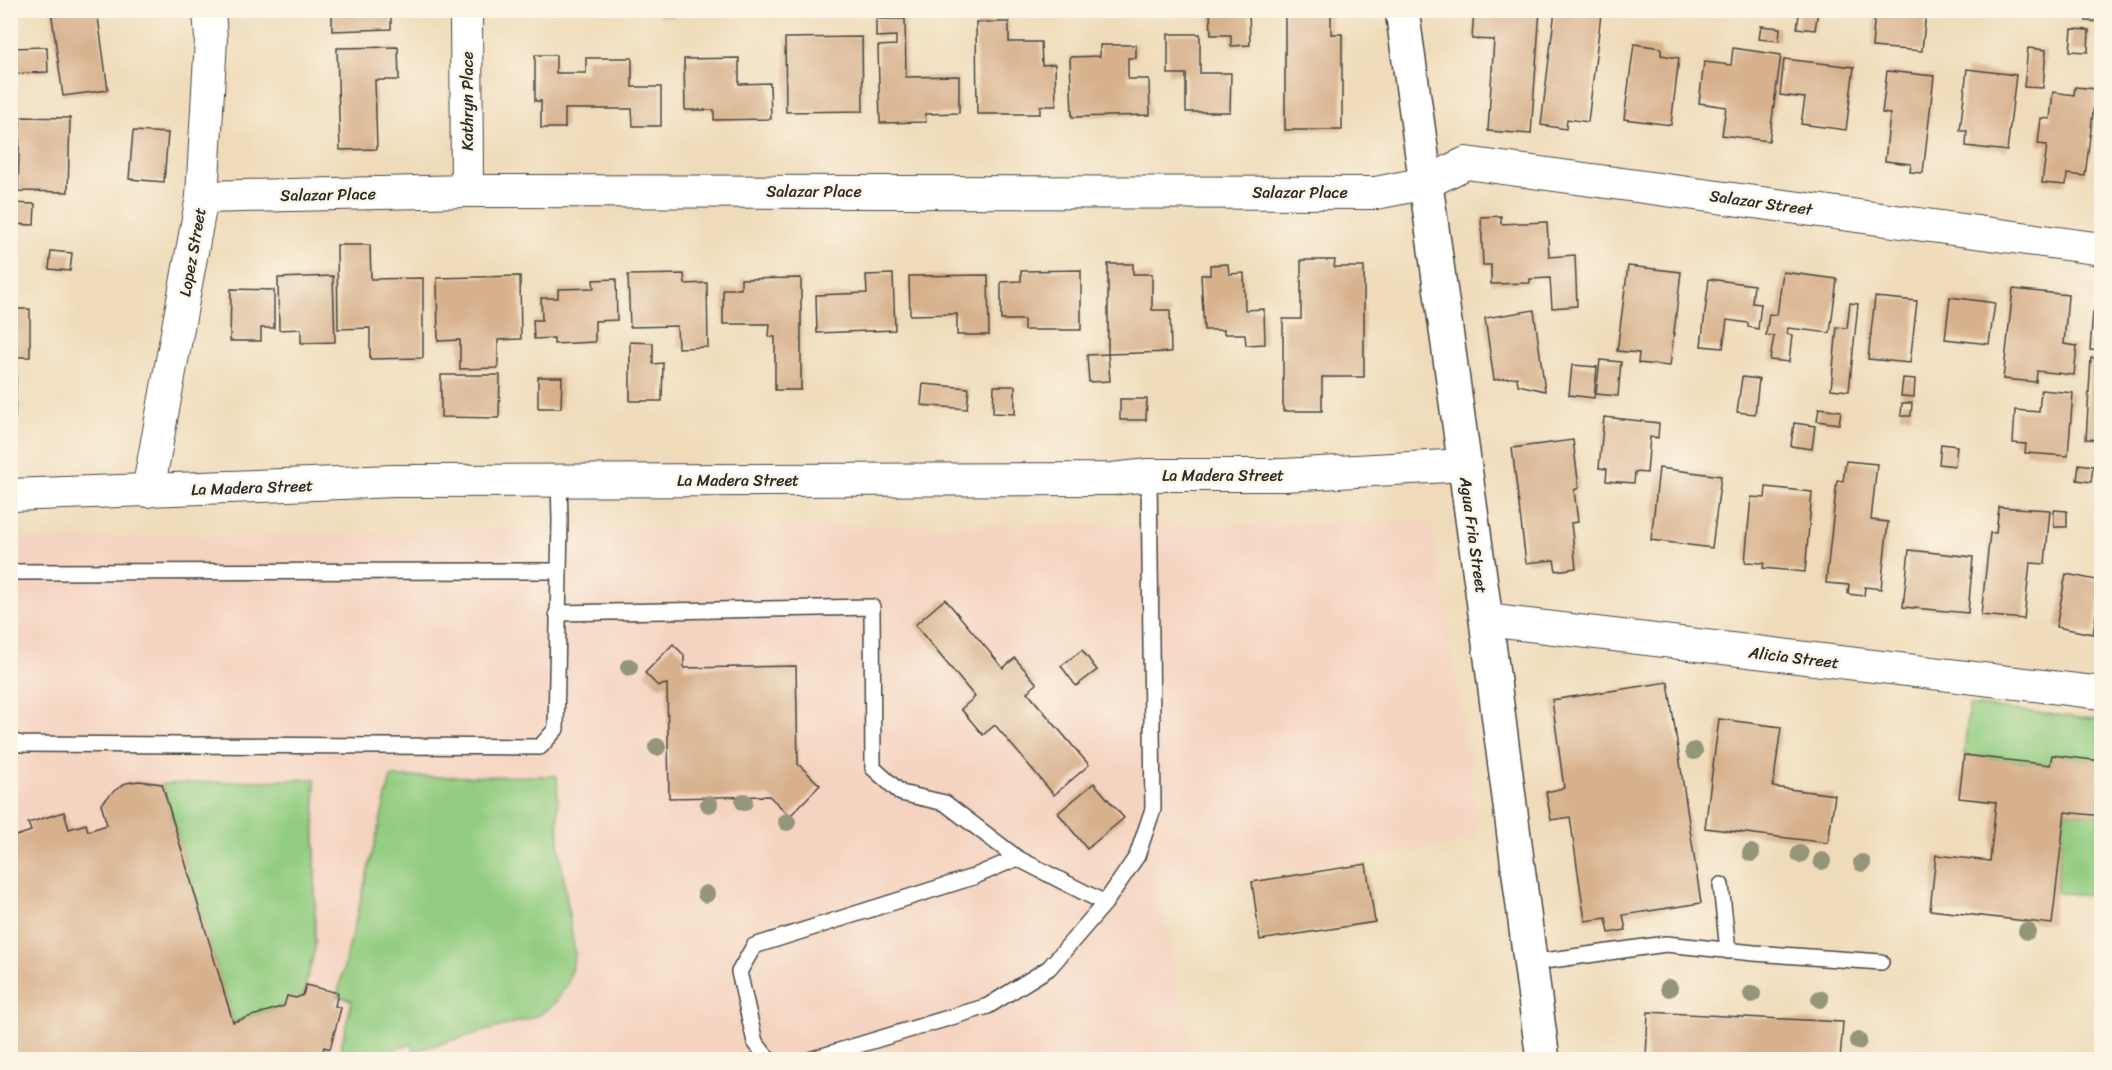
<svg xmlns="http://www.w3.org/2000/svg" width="2112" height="1070" viewBox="0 0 2112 1070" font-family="Sriracha,sans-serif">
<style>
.built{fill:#f4d3c0}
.green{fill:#92cc80;stroke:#5e7c56;stroke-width:1.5}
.building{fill:#d7b08c}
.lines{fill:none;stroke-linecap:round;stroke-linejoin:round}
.lane-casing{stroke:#484540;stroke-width:18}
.street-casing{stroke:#484540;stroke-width:34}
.secondary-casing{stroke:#484540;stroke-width:36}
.lane{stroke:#fff;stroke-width:15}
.street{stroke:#fff;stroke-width:32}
.secondary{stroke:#fff;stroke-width:33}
.tree{fill:#949579}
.labels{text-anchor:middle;stroke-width:5;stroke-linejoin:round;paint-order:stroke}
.street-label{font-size:16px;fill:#2b2b2b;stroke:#fcf5e5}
</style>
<rect width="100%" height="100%" fill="#fcf5e5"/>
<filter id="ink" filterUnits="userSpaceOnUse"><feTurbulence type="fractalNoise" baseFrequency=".0167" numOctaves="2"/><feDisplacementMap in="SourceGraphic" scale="12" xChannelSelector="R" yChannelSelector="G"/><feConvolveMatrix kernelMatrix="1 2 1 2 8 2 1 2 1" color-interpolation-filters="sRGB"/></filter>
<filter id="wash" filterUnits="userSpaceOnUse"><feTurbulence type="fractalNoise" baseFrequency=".008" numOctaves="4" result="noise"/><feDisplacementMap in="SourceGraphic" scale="24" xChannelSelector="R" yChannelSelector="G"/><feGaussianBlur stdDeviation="1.35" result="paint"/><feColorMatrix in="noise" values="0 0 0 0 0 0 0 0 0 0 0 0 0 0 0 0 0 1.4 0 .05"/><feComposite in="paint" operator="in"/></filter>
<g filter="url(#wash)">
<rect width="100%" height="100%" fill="#efdbba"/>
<path class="built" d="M1424,523L1435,531L1480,840L1159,892L1195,1059L11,1060V539L631,527Z"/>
<g class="green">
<path d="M1969,705L2101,720V761L2052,755L2050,765L1964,755Z"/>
<path d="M557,776L559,846L575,955L567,985L554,1004L539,1015L528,1019L414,1051L412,1044L363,1059L338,1060L352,1000L337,996L391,777Z"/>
<path d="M315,779V949L303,995L284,1006L233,1022L162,784Z"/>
<path d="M2065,812L2101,816V897L2056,892Z"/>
</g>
<g id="blocks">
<g class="building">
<path d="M51,10H97L108,90L63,96Z"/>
<path d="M332,10H391V29L332,31Z"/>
<rect x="659" y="10" width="16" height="7"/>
<path d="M1210,10H1249L1250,45L1231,46V35H1211Z"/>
<path d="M1285,10H1331V34H1342V130H1285Z"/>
<path d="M1474,10H1540L1531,134L1488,131L1494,40L1472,39Z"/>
<path d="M1555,10H1583V12L1601,14L1588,122L1567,119L1566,129L1541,125Z"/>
<path d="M1730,10H1763V15L1730,12Z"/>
<path d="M1786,10H1818L1815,30L1797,28L1799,15L1785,13Z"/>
<path d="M1875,10L1926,12L1922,51L1872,47Z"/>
<path d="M2074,10H2102V22L2086,21L2087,13L2074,12Z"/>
<path d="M876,19H905L906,77L959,76V113L925,114L926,122L880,123L878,46L896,45V36L876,37Z"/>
<path d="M976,22H1009V42H1041L1042,65L1055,64L1056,106H1040V114H977Z"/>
<path d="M1761,26L1780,28L1779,41L1759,39Z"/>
<path d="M2072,29L2089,30L2088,52L2070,51Z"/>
<path d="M1168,34H1200V73H1231L1230,112H1186V74H1168Z"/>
<path d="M862,37L863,111L786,112L785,38Z"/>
<path d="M1634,44L1661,48V55L1679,58L1671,125L1624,119Z"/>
<path d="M1100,45H1136V58H1128V79H1149L1150,115L1072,117L1070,57L1100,56Z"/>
<path d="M47,47L48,72L10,74V48Z"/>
<path d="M398,47L399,80H375L377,149L340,150L337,48Z"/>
<path d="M1733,48L1781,55L1769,141L1722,135L1726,107L1699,103L1704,62L1731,65Z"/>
<path d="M2028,48L2046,50L2043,88L2024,87Z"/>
<path d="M535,55H556V73H586V58H632V87H661V126H633L632,109H565V128H541V101H535Z"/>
<path d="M739,58V84L770,83L771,119L714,120V110H685L684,59Z"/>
<path d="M1784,59L1854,67L1846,130L1801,124L1805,98L1780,95Z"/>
<path d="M1967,69L2016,75L2007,151L1966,146L1967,131H1960Z"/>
<path d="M1887,71L1934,76L1923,173L1910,172L1911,164L1885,161L1890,114L1882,113Z"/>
<path d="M2075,87L2096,89L2085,176L2067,174L2066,185L2042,183L2047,145L2038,144L2041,118L2050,119L2053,92L2074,95Z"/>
<path d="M20,117L70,118L68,192L18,191Z"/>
<path d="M133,131L168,133L164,182L129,179Z"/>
<path d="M10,203L35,204L34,225L10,224Z"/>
<path d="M1501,216V224L1547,222L1549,257L1575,255L1577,306L1552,308L1550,278L1530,279V283L1491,284V265H1483L1481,217Z"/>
<path d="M337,245H370L371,279L423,278V358L370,359V328L338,329Z"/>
<path d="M51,251L72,253L70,271L49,269Z"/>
<path d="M1301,260H1335L1334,267H1364V377H1322V411H1283V319H1301Z"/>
<path d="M1108,264H1133V274H1152V310H1170L1171,352L1108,354Z"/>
<path d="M1228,264L1229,274L1244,273L1245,310L1264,309L1265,344L1246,345L1245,334H1224V330H1204L1201,275H1210V265Z"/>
<path d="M1628,266L1681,272L1670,366L1638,363L1639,353L1617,351Z"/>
<path d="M1081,270V330H1024V320H1001V282L1021,281V271Z"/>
<path d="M1783,272L1837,279L1830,333L1788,328L1787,334L1792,335L1789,362L1770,360L1774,336L1766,335L1769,314L1777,315Z"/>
<path d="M684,274L685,284L707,283L708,347L678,348L677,326L630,327L628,275Z"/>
<path d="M893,274L895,330L817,333L816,295L867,293L866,275Z"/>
<path d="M988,275L989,335H957V314L910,315L909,276Z"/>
<path d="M333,276L335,342L301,343V329L279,330L278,278Z"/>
<path d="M520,276L521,339L498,340V368L460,369V340L438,341L437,278Z"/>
<path d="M801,278V390H775V337H769L770,324H723V289H741V279Z"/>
<path d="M616,279L617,320L595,321V342L554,344V338L534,339L533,320H542L541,298H558V289L594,288L593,280Z"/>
<path d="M1709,279L1754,285L1752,303L1761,304L1758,329L1748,327V323L1727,320L1723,348L1701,346Z"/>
<path d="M231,289L274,290V328H261V341H230Z"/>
<path d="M2013,289L2068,295L2064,344L2077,346L2074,375L2037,371L2036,382L2003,379Z"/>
<path d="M1875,297L1917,301L1910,363L1868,359Z"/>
<path d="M1950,297L1995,303L1989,344L1945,339Z"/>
<path d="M1850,303L1858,304L1849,391L1831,389L1837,327L1847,328Z"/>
<path d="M10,309H30V357H17L15,417H10Z"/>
<path d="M1534,310L1545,391L1518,385L1517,377L1494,380L1485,318Z"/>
<path d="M2093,312L2102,313V351L2090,350Z"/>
<path d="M630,342L653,343V364L663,363L662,401H630Z"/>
<path d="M1108,354L1110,381L1089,382L1087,355Z"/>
<path d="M2091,358L2102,359V440L2086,439Z"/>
<path d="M1600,360L1621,362L1618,396L1596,394Z"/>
<path d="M1572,365L1597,367L1594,398L1569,395Z"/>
<path d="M441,375H500L499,418L441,417Z"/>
<path d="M538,377H562L561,408H538Z"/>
<path d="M1742,377L1759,379L1755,414L1737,412Z"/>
<path d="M1903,378L1915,379L1914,397L1901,396Z"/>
<path d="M923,384L969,388L967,409L921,405Z"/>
<path d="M994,386H1015V414L993,413Z"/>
<path d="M2041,390L2073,393L2068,456L2025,453L2026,444L2013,443L2015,410L2039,412Z"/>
<path d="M1120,399H1147L1146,420H1120Z"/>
<path d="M1902,403H1912L1911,416H1901Z"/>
<path d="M1819,408L1841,411L1839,424L1817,421Z"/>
<path d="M1604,417L1659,423L1658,438L1650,437L1647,473L1635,472L1634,483L1606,481L1607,469L1599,468Z"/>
<path d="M1794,423L1815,426L1812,449L1791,446Z"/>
<path d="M1573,440L1579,488L1574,490L1578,522L1571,523L1576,568L1556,571L1554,560L1526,563L1512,448Z"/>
<path d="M1941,444L1957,446L1955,466L1939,464Z"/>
<path d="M1846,461L1877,464L1871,520L1888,522L1881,589L1865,587L1864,596L1848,594L1849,585L1826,583L1837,480L1843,481Z"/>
<path d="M2079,464L2093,466L2091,482L2077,480Z"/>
<path d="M1659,468L1721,476L1712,548L1651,540Z"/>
<path d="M1766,487L1812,492L1805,572L1763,568L1764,563L1745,562L1751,497L1765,498Z"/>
<path d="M1999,507L2050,510L2045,564L2030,563L2024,619L1981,615L1990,533H1996Z"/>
<path d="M2054,510L2067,511V527H2054Z"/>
<path d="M1909,550L1973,557L1968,613L1903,607Z"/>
<path d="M2066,574L2102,581L2093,634L2056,627Z"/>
<path d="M945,599L1003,668L1015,658L1037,684L1027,692L1089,765L1054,795L995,725L983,735L961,709L975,697L915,625Z"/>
<path d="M673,644L684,655V668L796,666L798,764L820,785L790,816L769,796L669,798L667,684L658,686L645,673Z"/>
<path d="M1082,650L1097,670L1076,686L1061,666Z"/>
<path d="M1668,682L1701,903L1623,915L1626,930L1609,933L1606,918L1585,921L1570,817L1551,820L1546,792L1564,788L1552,700Z"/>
<path d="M1719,719L1781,727L1773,787L1835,795L1828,843L1705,828Z"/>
<path d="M1964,755L2050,765L2052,755L2102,761V816L2065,812L2052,924L1930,910L1936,855L1990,861L1996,802L1959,798Z"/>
<path d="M139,781L162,784L233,1022L284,1006L287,996L296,998L303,995L306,985L338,993L335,1006L341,1008L330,1049L324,1047L321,1060H10V895L14,894L10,884V838L31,831L28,823L64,812L69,829L86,824L88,831L107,825L101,804L114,791L126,783Z"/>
<path d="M1094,783L1124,818L1087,849L1058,813Z"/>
<path d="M1366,864L1375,922L1260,940L1252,882Z"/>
<path d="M1648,1012L1843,1022L1840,1060H1646Z"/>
</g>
</g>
</g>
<g filter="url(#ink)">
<use href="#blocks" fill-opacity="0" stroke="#484540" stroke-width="1.5"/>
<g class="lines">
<defs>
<g id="lane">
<path d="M10,572L559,571"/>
<path d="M557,613L872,607L873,768L901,793L945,803L1017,858L1105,903"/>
<path d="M10,741L22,744L540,747L556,729L560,520L559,480"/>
<path d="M1721,885L1728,951"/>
<path d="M1530,963L1666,944L1754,953L1881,962"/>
<path d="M769,1060L755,1042L739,972L754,946L973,877L1017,858"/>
<path d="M809,1060L988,1006L1049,968L1105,903L1137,856L1153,809L1149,475"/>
</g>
<g id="street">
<path d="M466,10L467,191"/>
<path d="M202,197L467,191L1376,193L1426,183L1466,163L2102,249"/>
<path d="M148,491L202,197L211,39L209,10"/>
<path d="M10,495L395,481L1112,479L1149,475H1284L1465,465"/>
<path d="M1486,620L2102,693"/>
</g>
<path id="secondary" d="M1402,10L1486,620L1543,1060"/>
</defs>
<use href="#lane" class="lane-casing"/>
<use href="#street" class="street-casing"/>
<use href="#secondary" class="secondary-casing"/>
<use href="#lane" class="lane"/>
<use href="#street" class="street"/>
<use href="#secondary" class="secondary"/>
</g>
<g class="tree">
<circle cx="629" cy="667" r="9"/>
<circle cx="657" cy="747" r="9"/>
<circle cx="1694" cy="751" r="9"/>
<circle cx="744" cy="802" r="9"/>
<circle cx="709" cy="804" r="9"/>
<circle cx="787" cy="822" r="9"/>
<circle cx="1751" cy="853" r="9"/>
<circle cx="1800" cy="854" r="9"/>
<circle cx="1822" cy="861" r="9"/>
<circle cx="1862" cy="863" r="9"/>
<circle cx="706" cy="894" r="9"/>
<circle cx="2027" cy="931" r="9"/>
<circle cx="1669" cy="988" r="9"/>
<circle cx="1752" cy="994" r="9"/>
<circle cx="1820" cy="999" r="9"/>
<circle cx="1858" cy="1041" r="9"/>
</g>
</g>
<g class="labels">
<g class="street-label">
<text transform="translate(467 101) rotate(-90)" y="6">Kathryn Place</text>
<text x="814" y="197">Salazar Place</text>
<text x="1300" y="198">Salazar Place</text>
<text transform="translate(328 194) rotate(-1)" y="6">Salazar Place</text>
<text transform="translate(1761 202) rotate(8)" y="6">Salazar Street</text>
<text transform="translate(192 252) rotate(-80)" y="6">Lopez Street</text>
<text x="1223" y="481">La Madera Street</text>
<text x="738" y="486">La Madera Street</text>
<text transform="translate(252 487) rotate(-2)" y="6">La Madera Street</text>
<text transform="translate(1474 535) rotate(82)" y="6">Agua Fria Street</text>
<text transform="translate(1794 657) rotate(7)" y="6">Alicia Street</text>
</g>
</g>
<rect width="2112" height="1070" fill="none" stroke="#fcf5e5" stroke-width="36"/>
</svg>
